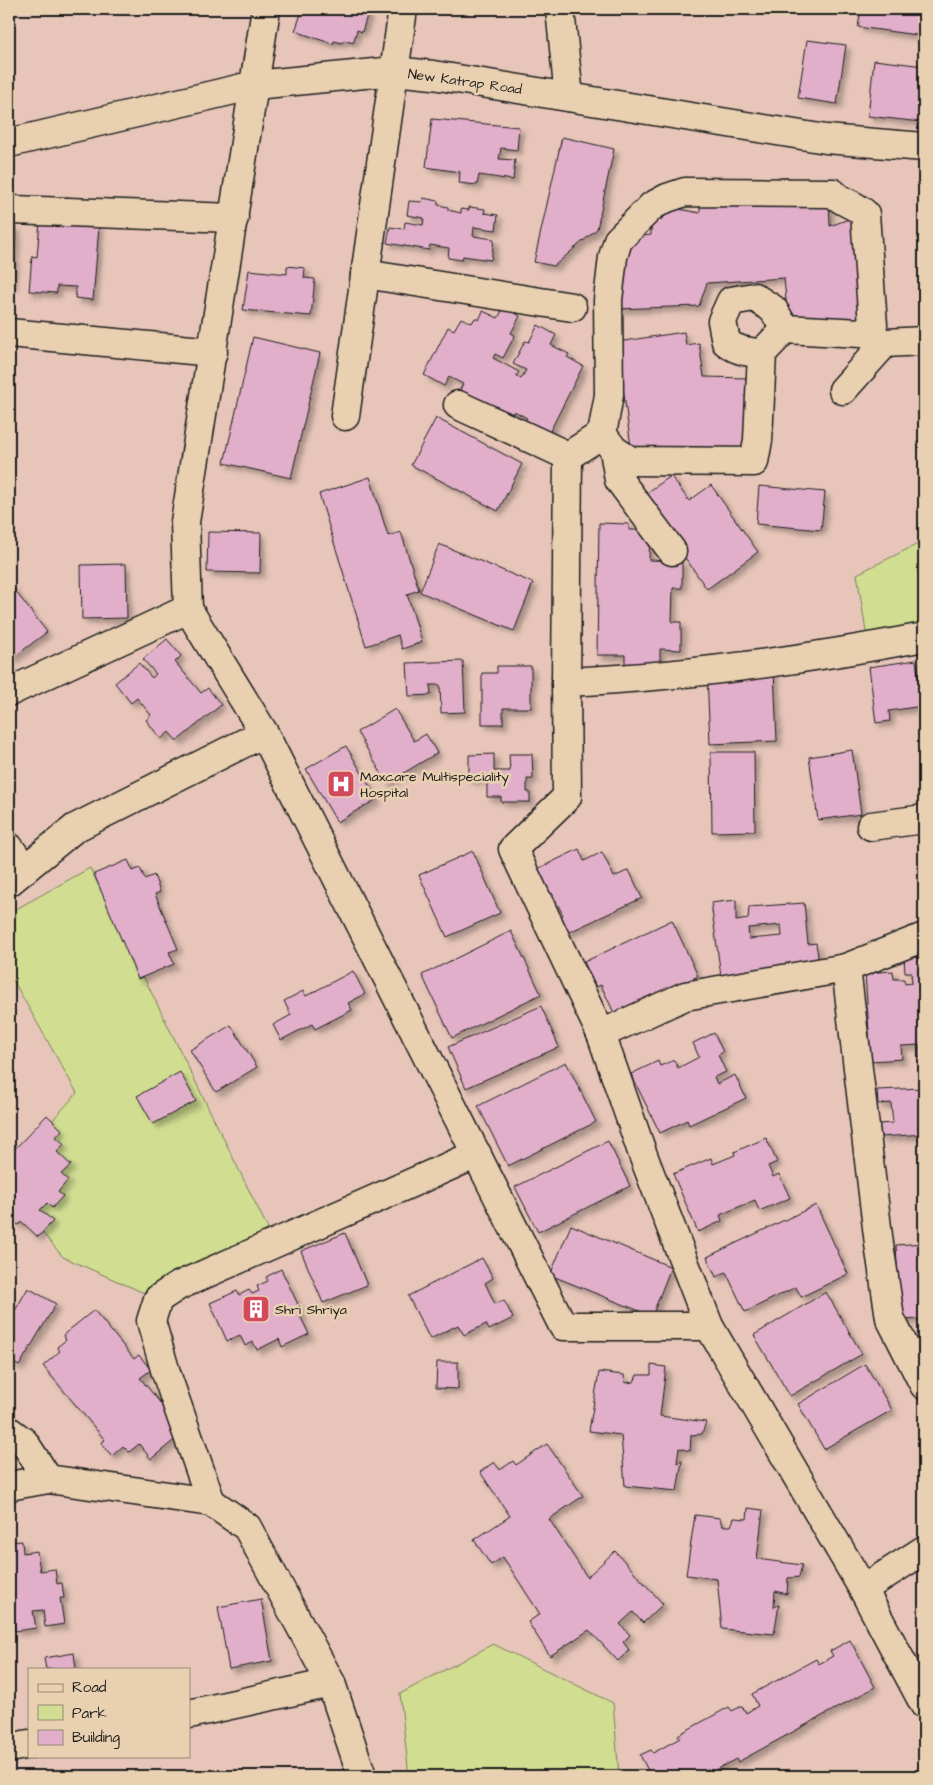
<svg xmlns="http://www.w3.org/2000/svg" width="933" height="1785" viewBox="0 0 933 1785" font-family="'Architects Daughter',sans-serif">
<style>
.green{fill:#d1de92;stroke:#767d57}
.building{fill:#e2afcb;stroke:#1c1c1c;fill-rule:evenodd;filter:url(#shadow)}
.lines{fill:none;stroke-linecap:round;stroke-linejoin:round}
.minor-casing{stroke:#1c1c1c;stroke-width:31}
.minor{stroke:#e9d0b1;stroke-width:28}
.labels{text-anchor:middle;stroke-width:5;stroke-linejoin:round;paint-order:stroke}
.street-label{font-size:14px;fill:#1c1c1c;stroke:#e9d0b1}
.poi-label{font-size:14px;fill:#1c1c1c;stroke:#e9d0b1;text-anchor:start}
</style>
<defs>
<filter id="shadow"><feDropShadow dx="4.5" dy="4.5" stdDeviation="2.5" flood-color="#0004"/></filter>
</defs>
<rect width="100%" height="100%" fill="#e7c6b9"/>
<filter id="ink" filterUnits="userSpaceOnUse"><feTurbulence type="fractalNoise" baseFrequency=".02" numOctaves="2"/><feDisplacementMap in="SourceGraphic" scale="10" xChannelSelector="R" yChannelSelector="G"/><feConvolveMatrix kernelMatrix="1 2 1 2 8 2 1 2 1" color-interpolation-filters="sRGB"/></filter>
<g filter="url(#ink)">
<g class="green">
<path d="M924,541V625L867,638L857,574Z"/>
<path d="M90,868L275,1243L151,1296L63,1257L9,1193V1169L77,1093L9,973V913Z"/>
<path d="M493,1644L613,1703L619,1776H409L400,1694Z"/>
</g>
<g class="building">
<path d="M297,9H369L362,32L357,30L353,43L344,40L342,43L334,41L333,44L295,31L301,14L296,12Z"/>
<path d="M861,9H924V36L858,27Z"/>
<path d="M807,40L846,45L837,104L798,98Z"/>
<path d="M874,60L924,66L921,122L868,116Z"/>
<path d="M432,119L519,127L517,150L501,148L499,159L515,160L513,180L479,175L477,185L459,183L460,172L426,167Z"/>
<path d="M562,137L614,149L597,229L554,266L534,262Z"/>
<path d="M700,197L829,198L830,226L860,215L868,325L788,322L784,278L707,283L699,306L616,309L621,245L633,237L651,235V221L662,219L663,206L700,213Z"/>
<path d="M423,198L438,201V205L448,207V210L461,213V209L469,210V207L485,209L484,213L498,215L496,230L474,227L473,236L494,239L491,260L463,256L462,260L448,258L449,248L430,245L429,250L387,243L390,227L404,229L405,222L423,225L424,218L407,215L409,201L422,202Z"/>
<path d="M40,221L99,226L93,300L75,298L76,287L57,286V293L29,291L32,256L37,257Z"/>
<path d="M9,227H16L12,286H9Z"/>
<path d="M287,266L305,268L304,278L315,279L311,316L243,310L249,270L287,274Z"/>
<path d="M504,307L520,316L511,333L515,335L503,358L495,354L493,358L519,372L516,376L521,379L526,370L513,364L525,341L529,342L538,325L556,335L551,345L569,354L567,357L583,366L546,439L522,426L527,418L514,411L509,419L458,393L463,384L449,377L444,386L424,375L448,327L454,330L461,318L472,323L475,318L479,320L483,311L498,318Z"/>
<path d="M684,332L686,345L699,343L704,377L749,378L748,458L632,455L617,342Z"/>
<path d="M253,337L320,353L291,478L224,463Z"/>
<path d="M436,418L522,464L498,511L411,465Z"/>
<path d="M671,476L689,501L711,485L758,552L707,589L642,496Z"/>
<path d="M370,477L388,536L401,532L419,590L407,594L422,642L402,649L398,635L366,646L319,494Z"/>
<path d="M759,486L825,492L821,530L756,524Z"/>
<path d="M599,523L629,524V530H650L649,560L682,561V588H673L672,622H681V650L660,649V665H625V655H597Z"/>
<path d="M208,532L261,533L260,573L207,572Z"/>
<path d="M439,544L533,583L514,631L420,592Z"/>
<path d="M126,564L127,618L82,619L81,565Z"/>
<path d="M9,583L47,632L9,661Z"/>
<path d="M167,639L181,656L175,662L201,693L208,688L221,705L177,741L169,732L161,739L146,720L151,715L137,698L131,703L115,683L139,663L152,678L156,674L143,659Z"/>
<path d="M916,660L922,706L889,711L890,721L876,723L869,667Z"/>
<path d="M463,661L465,712L441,713L440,685H430L431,695L409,696L407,663Z"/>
<path d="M497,666H531V708H503V724H482V673H497Z"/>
<path d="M774,671L777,741L710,744L707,674Z"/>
<path d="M395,709L414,741L426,734L437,753L387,783L357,732Z"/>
<path d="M346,746L377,799L337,822L306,769Z"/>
<path d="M852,750L861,814L818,820L809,757Z"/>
<path d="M711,752H754L755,831L712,832Z"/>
<path d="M494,754V771H510L509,754H532L533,779H527V792H530V802H501V797H487V780H469V755Z"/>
<path d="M579,849L584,861L602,852L614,877L629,870L642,898L563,935L555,919L563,915L552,893L545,897L533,871Z"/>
<path d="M473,851L500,913L447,937L419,875Z"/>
<path d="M128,860L133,871L140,868L145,879L154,875L160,892L155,894L178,949L169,952L174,964L138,979L94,874Z"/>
<path d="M736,900V921L748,919L749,907L804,903L808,944L816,943L819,963L721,976L711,903ZM781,925L782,936L749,939L748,928Z"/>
<path d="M672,920L698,976L615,1015L601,985L596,987L584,962Z"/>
<path d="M511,931L541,994L452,1038L422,975Z"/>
<path d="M924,957V1058H919V1045L901,1046L902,1059L871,1061L865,973L893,971L894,979H904L905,984L912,983L911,972H905L904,958Z"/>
<path d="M353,971L365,994L348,1003L352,1010L315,1029L312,1024L281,1040L273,1025L291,1015L284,1001L303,991L306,996Z"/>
<path d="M541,1006L559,1047L466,1088L448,1047Z"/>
<path d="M231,1025L257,1067L216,1092L190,1050Z"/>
<path d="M714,1033L723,1052L718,1055L726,1072L714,1077L717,1084L735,1075L746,1098L689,1125L687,1120L660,1133L631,1074L658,1061L660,1066L674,1060L678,1068L699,1057L693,1043Z"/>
<path d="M566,1062L596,1122L508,1166L478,1106Z"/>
<path d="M180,1072L196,1101L153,1124L137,1096Z"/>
<path d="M924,1088V1134L880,1137L879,1124L893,1123L891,1103L878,1104L877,1090Z"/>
<path d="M47,1115L62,1130L56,1137L64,1144L57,1152L71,1165L61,1174L68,1180L58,1192L63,1196L52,1208L47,1203L40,1210L53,1221L38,1237L22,1222L18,1225L9,1216V1155Z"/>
<path d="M766,1138L777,1162L768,1166L773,1177L779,1174L790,1198L759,1211L755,1200L720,1215L722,1221L698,1232L673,1174L711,1158L713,1164L735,1155L734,1152Z"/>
<path d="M608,1141L630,1186L538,1232L515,1187Z"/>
<path d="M816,1205L848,1274L801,1297L796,1287L745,1312L726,1272L716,1277L707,1257Z"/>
<path d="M571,1225L671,1267L652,1316L550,1275Z"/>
<path d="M345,1233L367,1285L323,1303L301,1251Z"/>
<path d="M924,1243V1319L900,1320L896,1245Z"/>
<path d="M482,1258L493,1278L485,1283L495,1304L504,1300L513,1318L489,1330L486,1324L464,1335L458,1325L430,1339L408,1296Z"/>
<path d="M281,1269L303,1315L300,1316L309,1334L282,1347L279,1339L257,1350L253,1342L245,1346L240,1335L227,1341L210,1303L237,1291L239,1295L249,1290L252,1294L259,1291L257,1286L268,1281L266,1277Z"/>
<path d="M28,1288L56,1304L19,1366L9,1360V1321Z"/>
<path d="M826,1292L862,1354L790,1396L754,1335Z"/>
<path d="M94,1310L134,1359L139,1355L151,1370L140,1378L184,1432L151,1459L139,1444L129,1452L123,1446L112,1456L101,1443L105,1440L43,1366L60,1351L57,1347L66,1340L63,1335Z"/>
<path d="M437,1362H458V1389L436,1388Z"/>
<path d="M865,1364L892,1410L824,1449L798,1404Z"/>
<path d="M651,1365L666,1367L660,1416L706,1422L702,1434L691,1435L690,1451L679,1448L677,1463L682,1461L677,1491L625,1486L621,1435L589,1431L599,1372L624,1375L625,1383L634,1382L637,1375H651Z"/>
<path d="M547,1444L583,1496L549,1519L587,1577L615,1551L663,1604L643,1623L633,1612L620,1624L630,1635L623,1642L629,1650L618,1661L589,1630L550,1656L528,1622L540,1614L503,1557L491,1565L474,1540L510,1516L480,1472L494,1462L500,1470L513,1461L516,1465Z"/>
<path d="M748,1508L763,1510L757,1559L802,1565L799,1577L788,1578L787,1594L775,1591L774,1607L779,1605L774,1634L722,1629L717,1579L686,1575L695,1515L720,1518L722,1526H731L734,1518L747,1519Z"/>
<path d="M22,1541L23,1553L37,1551L40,1571L55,1569L57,1584L62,1583L64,1598H60L64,1624L45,1627L43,1610L33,1611L36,1628L15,1631L12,1613L9,1614V1542Z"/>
<path d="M261,1599L272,1661L229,1669L218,1607Z"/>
<path d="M850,1640L875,1687L738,1762L736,1759L715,1770L717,1773L712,1776H651L640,1755L651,1750L653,1753L680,1738L678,1735L729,1707L732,1711L742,1706L746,1713L758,1706L752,1694L816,1659L819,1664L833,1656L830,1651Z"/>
<path d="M74,1653L76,1669H46L44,1658Z"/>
</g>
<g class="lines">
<defs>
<g id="minor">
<path d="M266,9L185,522L188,609L264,733L563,1326H709L863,1589L924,1704"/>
<path d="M560,9L569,97"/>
<path d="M9,143L255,85L394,71L433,75L826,139L924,147"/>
<path d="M9,208L12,210L234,218"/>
<path d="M365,274L572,307"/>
<path d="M9,333L213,352"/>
<path d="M843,390L885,343L924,341"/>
<path d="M458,405L568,456"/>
<path d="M345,416L403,9"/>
<path d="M602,434L614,450L631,461L754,462L758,440L762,353"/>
<path d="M614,450L619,480L672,551"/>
<path d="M568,456L602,434L609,395L608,300L613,257L618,240L652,206L667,198L685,192L833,193C842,203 855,204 865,214L873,325L861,333L785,329L773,309L754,297L731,301L722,321L726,342C737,351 748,352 762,353L785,329"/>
<path d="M566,682L568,456"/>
<path d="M9,692L188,609"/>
<path d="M871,826L924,819"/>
<path d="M9,847L25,869"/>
<path d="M9,882L75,828L264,733"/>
<path d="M846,968L924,937"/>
<path d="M601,1034L685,996L846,968L879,1244L890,1318L924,1385"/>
<path d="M709,1326L643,1155L601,1034L513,849L567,797L566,682C683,677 809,659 924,637"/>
<path d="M9,1431L24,1442L48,1479L211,1502L247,1527L331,1683L362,1776"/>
<path d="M9,1486L48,1479"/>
<path d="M211,1502L166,1373L151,1321L158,1299L178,1286L477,1154"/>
<path d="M863,1589L924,1550"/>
<path d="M189,1714L331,1683"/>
<path d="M9,1748L29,1744"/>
</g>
</defs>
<use href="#minor" class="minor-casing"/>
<use href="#minor" class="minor"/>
</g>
</g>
<defs>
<symbol id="hospital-square" viewBox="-11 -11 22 22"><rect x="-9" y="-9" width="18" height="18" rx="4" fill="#d1495b" stroke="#e9d0b1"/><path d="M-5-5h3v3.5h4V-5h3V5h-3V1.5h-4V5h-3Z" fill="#fff"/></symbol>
<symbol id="building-square" viewBox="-11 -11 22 22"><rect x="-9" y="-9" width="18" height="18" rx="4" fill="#d1495b" stroke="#e9d0b1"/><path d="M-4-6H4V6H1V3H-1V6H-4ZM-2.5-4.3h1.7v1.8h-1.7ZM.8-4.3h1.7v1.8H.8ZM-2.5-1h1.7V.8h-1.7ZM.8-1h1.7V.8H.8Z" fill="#fff"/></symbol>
</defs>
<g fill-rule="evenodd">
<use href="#hospital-square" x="325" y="768" width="32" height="32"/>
<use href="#building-square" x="240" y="1293" width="32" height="32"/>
</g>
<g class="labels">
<g class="street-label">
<text transform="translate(465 81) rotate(8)" y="5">New Katrap Road</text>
</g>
<g class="poi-label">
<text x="360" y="781">Maxcare Multispeciality<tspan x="360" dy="16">Hospital</tspan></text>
<text x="275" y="1314">Shri Shriya</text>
</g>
</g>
<rect width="933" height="1785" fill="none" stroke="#e9d0b1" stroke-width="30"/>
<rect x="15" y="15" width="903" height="1755" fill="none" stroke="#1c1c1c" stroke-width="2" filter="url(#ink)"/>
<rect x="28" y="1668" width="162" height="90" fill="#e9d0b1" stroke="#978875"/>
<rect x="38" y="1684" width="25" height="8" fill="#e9d0b1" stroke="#978875"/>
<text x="72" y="1692" font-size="15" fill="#1c1c1c">Road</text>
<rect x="38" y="1705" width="25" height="15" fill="#d1de92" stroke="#978875"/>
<text x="72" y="1718" font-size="15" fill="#1c1c1c">Park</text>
<rect x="38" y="1730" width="25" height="15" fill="#e2afcb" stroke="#978875"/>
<text x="72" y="1742" font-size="15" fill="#1c1c1c">Building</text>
</svg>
